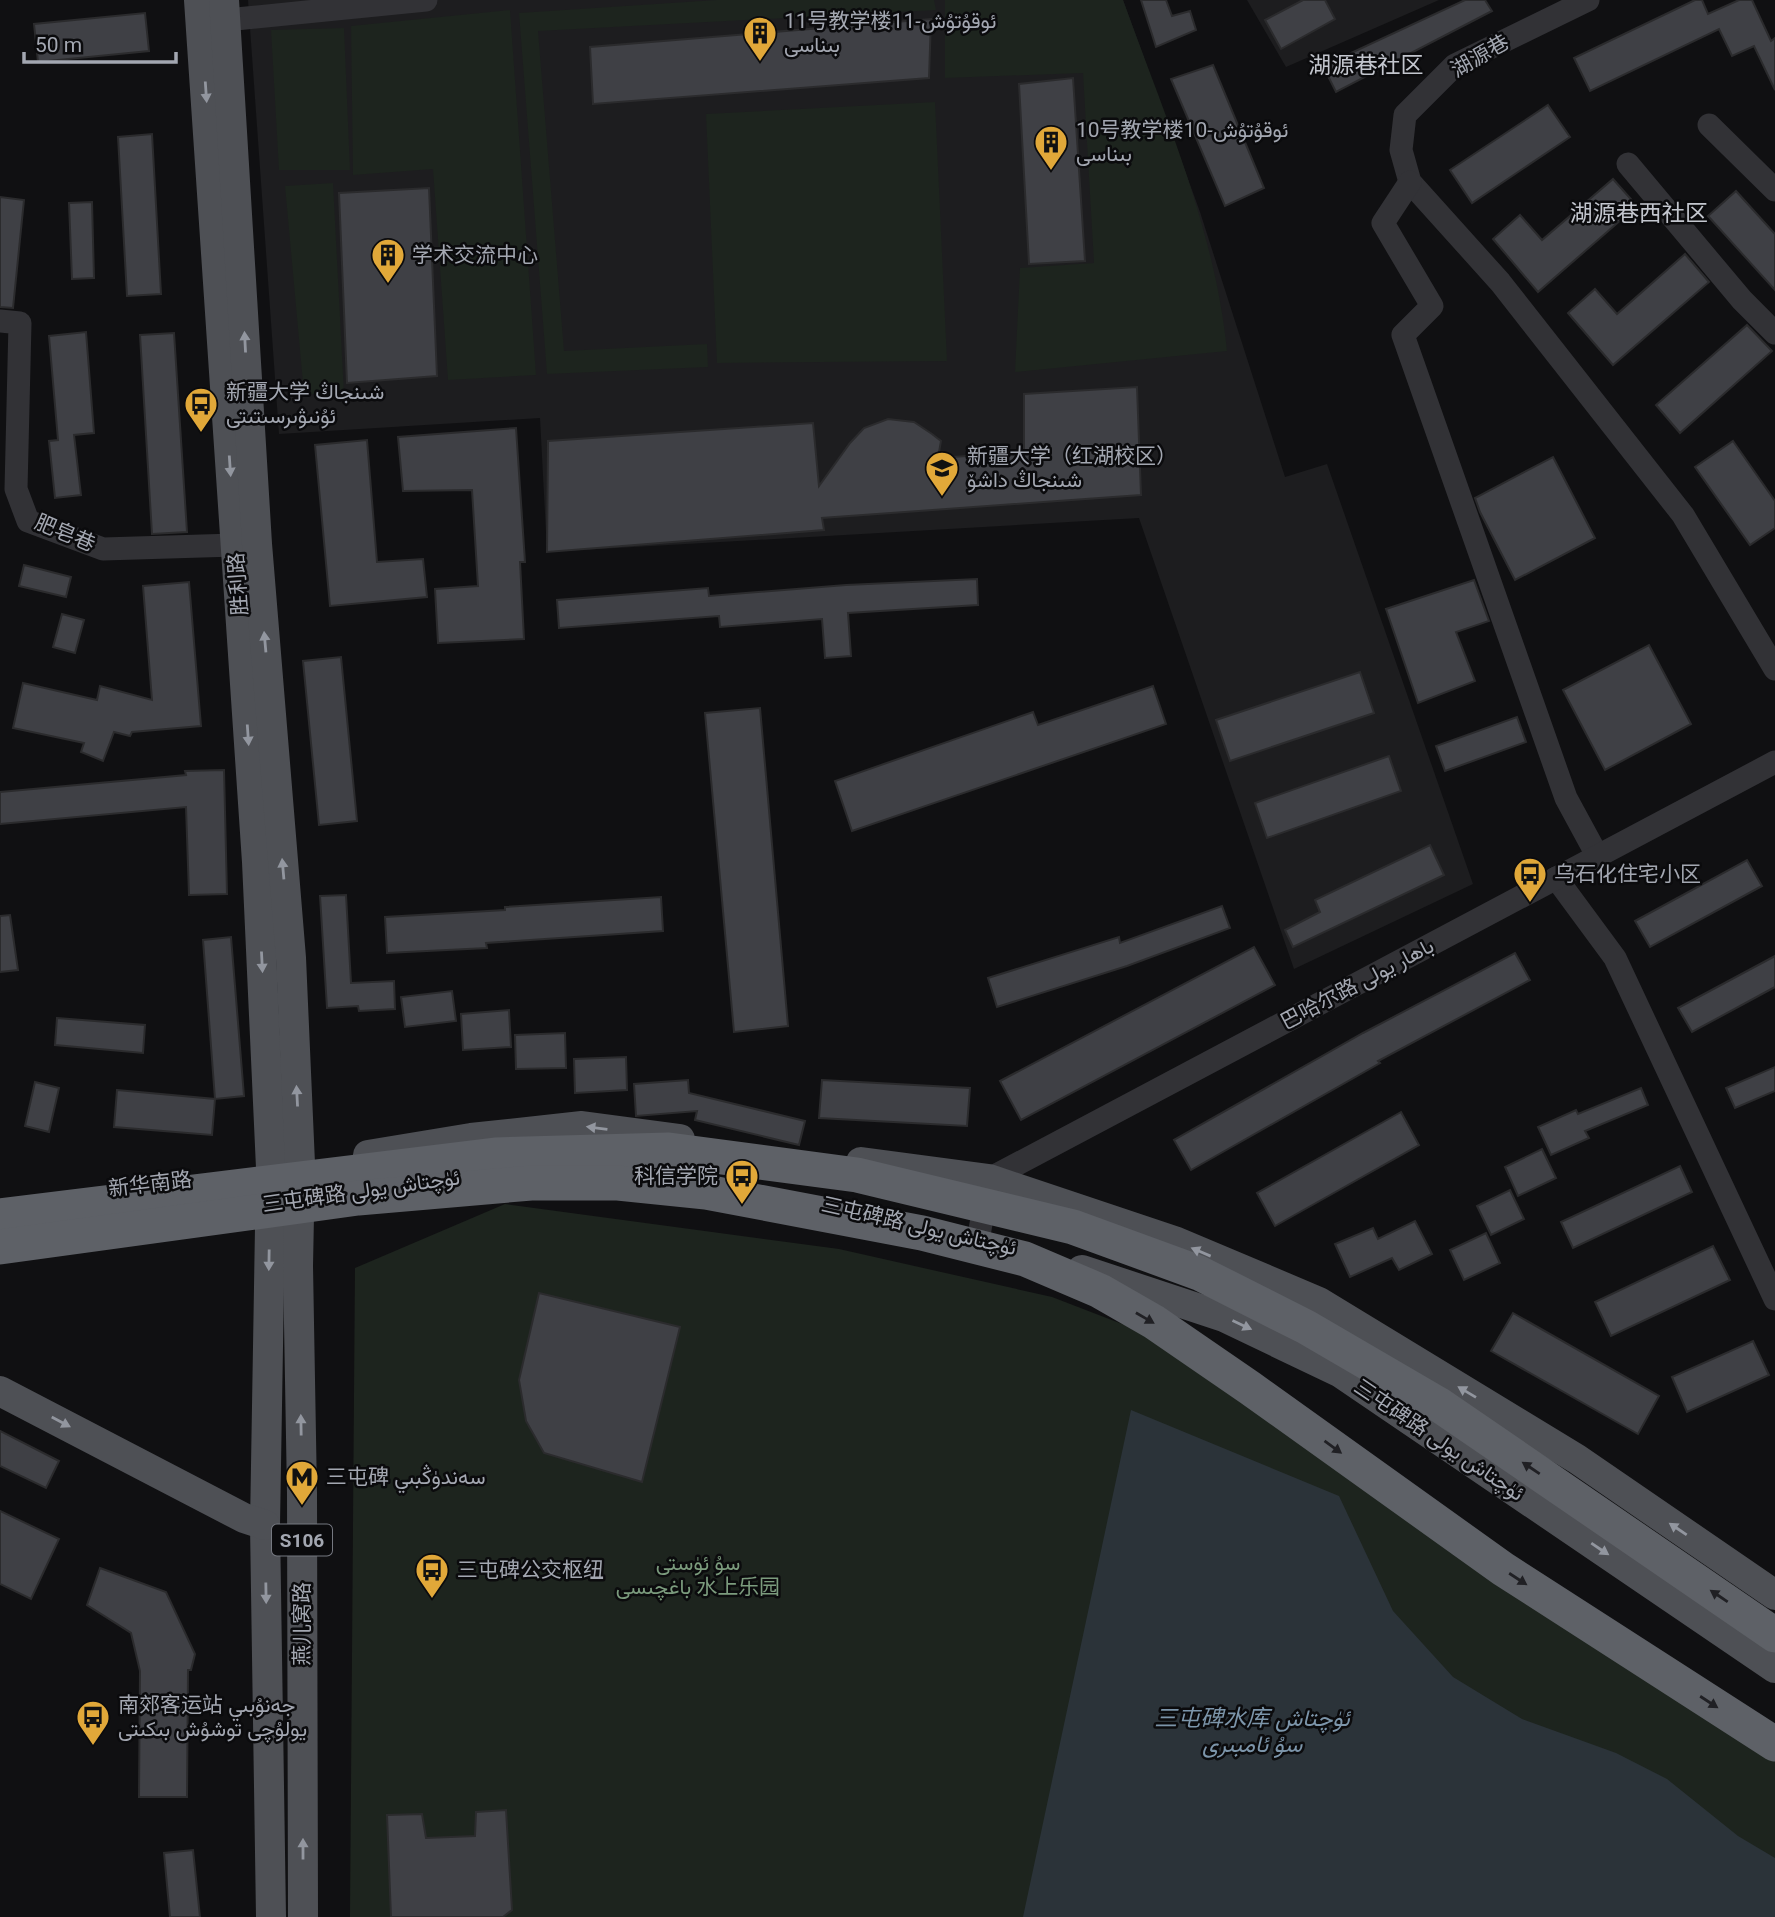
<svg xmlns="http://www.w3.org/2000/svg" width="1775" height="1917" viewBox="0 0 1775 1917" font-family="Roboto,Vazirmatn,'Noto Sans SC',sans-serif">
<style>
.built{fill:#1d1d1f}
.green{fill:#1d241e}
.water{fill:#2b3339}
.building{fill:#3f4045;stroke:#2b2b2d;stroke-width:2}
.lines{fill:none;stroke-linecap:round;stroke-linejoin:round}
.minor{stroke:#323236;stroke-width:23}
.major{stroke:#4e5055;stroke-width:30}
.highway-bridge{stroke:#5e6167;stroke-width:35}
.oneway{fill:#92969f}
.oneway2{fill:#202024}
.labels{text-anchor:middle;stroke-width:5;stroke-linejoin:round;paint-order:stroke}
.shield{fill:#0b0b0d;stroke:#757880;stroke-width:2}
.shield-label{font-size:19px;font-weight:bold;fill:#a3a7b1}
.poi-label{font-size:21px;fill:#a3a7b1;stroke:#0b0b0d;text-anchor:start}
.street-label{font-size:21px;fill:#a3a7b1;stroke:#0b0b0d}
.park-label{font-size:21px;fill:#7b9b7d;stroke:#0b0b0d}
.neighbourhood-label{font-size:23px;fill:#c3c6ce;stroke:#0b0b0d}
.water-label{font-size:23px;font-style:italic;fill:#7c95aa;stroke:#0b0b0d}
</style>
<rect width="100%" height="100%" fill="#101012"/>
<g class="built">
<path d="M248,0H1123L1200,212L1285,477L1327,464L1473,884L1294,969L1139,518L547,552L540,418L279,434Z"/>
<path d="M1247,0H1439L1286,67Z"/>
</g>
<g class="green">
<path d="M717,0H934L936,10L538,31L564,351L707,344L708,367L547,374L519,13Z"/>
<path d="M945,0H1123C1164,114 1215,229 1227,351L1015,372L1020,268L1094,263L1083,73L945,78Z"/>
<path d="M510,10L536,375L448,380L433,169L353,175L351,26Z"/>
<path d="M344,28L350,170H279L271,30Z"/>
<path d="M935,102L947,361L717,363L706,114Z"/>
<path d="M333,183L344,394H304L285,186Z"/>
<path d="M505,1204L839,1249L1052,1297L1226,1364L1775,1730V1917H350L355,1268Z"/>
</g>
<path class="water" d="M1131,1410L1339,1496L1393,1611L1453,1677L1522,1719L1616,1753L1667,1779L1738,1836L1775,1858V1917H1023Z"/>
<g class="building">
<path d="M1141,0H1166L1172,16L1190,11L1196,30L1156,47Z"/>
<path d="M1303,0H1325L1335,19L1281,49L1265,20Z"/>
<path d="M1465,0H1485L1492,11L1336,92L1323,66Z"/>
<path d="M1695,0H1702L1708,14L1739,0H1752L1771,41L1775,38V90L1754,46L1732,56L1719,29L1590,91L1574,58Z"/>
<path d="M145,13L149,51L38,62L34,24Z"/>
<path d="M931,19L929,78L593,104L590,47Z"/>
<path d="M1213,65L1264,188L1225,206L1171,79Z"/>
<path d="M1073,78L1085,261L1029,264L1019,84Z"/>
<path d="M1548,105L1570,137L1472,203L1450,170Z"/>
<path d="M152,134L161,294L127,296L118,137Z"/>
<path d="M1613,179L1637,206L1538,292L1493,239L1520,215L1542,240Z"/>
<path d="M429,188L437,376L347,383L339,193Z"/>
<path d="M1736,191L1775,234V290L1708,216Z"/>
<path d="M0,197L24,200L13,308L0,307Z"/>
<path d="M92,202L94,278L72,279L69,203Z"/>
<path d="M1685,254L1709,282L1613,365L1568,313L1595,289L1617,314Z"/>
<path d="M1747,325L1772,351L1680,433L1656,405Z"/>
<path d="M86,332L94,433L74,435L81,495L55,498L49,441L58,440L49,336Z"/>
<path d="M174,333L187,532L152,534L140,335Z"/>
<path d="M1137,387L1141,495L822,518L824,530L547,552L548,441L813,423L819,486L850,443L864,428L888,419L914,422L932,434L941,441L938,458L1024,452V394Z"/>
<path d="M516,428L525,562H520L524,639L438,643L435,589L478,586L472,490L403,491L398,437Z"/>
<path d="M367,440L377,562L423,559L427,597L330,606L315,445Z"/>
<path d="M1733,441L1775,501V528L1750,545L1695,467Z"/>
<path d="M1553,457L1595,538L1515,580L1480,512L1475,498Z"/>
<path d="M24,565L71,577L66,597L19,586Z"/>
<path d="M977,579L978,605L848,613L851,656L825,658L822,619L720,627L719,616L559,628L557,600L708,588L709,596L846,585Z"/>
<path d="M1474,580L1489,621L1456,632L1475,681L1418,703L1386,609Z"/>
<path d="M189,582L201,726L132,732L130,736L114,732L103,761L81,752L84,743L13,728L23,683L97,700L100,686L152,700L143,586Z"/>
<path d="M62,614L84,620L75,653L53,647Z"/>
<path d="M1649,645L1691,724L1605,770L1563,690Z"/>
<path d="M341,657L357,821L319,825L303,661Z"/>
<path d="M1360,672L1374,713L1230,761L1216,720Z"/>
<path d="M1153,686L1166,724L852,831L835,781L1033,712L1038,725Z"/>
<path d="M760,708L788,1026L734,1032L705,713Z"/>
<path d="M1517,717L1526,742L1445,771L1436,746Z"/>
<path d="M1389,756L1401,791L1267,838L1255,803Z"/>
<path d="M224,770L227,894L189,895L186,807L0,824V792L186,775L185,771Z"/>
<path d="M1430,845L1444,875L1293,947L1285,930L1320,912L1315,900Z"/>
<path d="M1747,860L1762,886L1650,947L1635,921Z"/>
<path d="M346,895L351,983L394,981L395,1009L359,1011L358,1006L327,1008L320,896Z"/>
<path d="M661,897L663,931L486,943L487,948L387,953L385,917L505,910V907Z"/>
<path d="M1222,906L1230,928L1127,966L997,1007L988,978L1119,937L1120,943Z"/>
<path d="M10,915L18,970L0,972V916Z"/>
<path d="M231,937L244,1096L215,1099L203,940Z"/>
<path d="M1254,947L1275,985L1021,1120L1000,1081Z"/>
<path d="M1515,953L1530,980L1378,1061L1380,1063L1191,1170L1174,1140L1363,1033Z"/>
<path d="M1775,956V987L1692,1032L1678,1008Z"/>
<path d="M452,991L456,1021L405,1027L401,997Z"/>
<path d="M509,1010L511,1047L463,1050L461,1014Z"/>
<path d="M57,1018L145,1025L143,1053L55,1045Z"/>
<path d="M565,1033L566,1068L516,1069L515,1035Z"/>
<path d="M626,1057L627,1090L575,1093L574,1059Z"/>
<path d="M1775,1067V1091L1735,1108L1726,1088Z"/>
<path d="M688,1080L689,1093L805,1121L799,1145L695,1120L697,1111L636,1116L634,1084Z"/>
<path d="M822,1080L970,1088L967,1126L819,1118Z"/>
<path d="M35,1082L59,1088L49,1132L25,1126Z"/>
<path d="M1641,1088L1648,1105L1585,1131L1589,1138L1551,1155L1538,1127L1576,1110L1578,1114Z"/>
<path d="M117,1090L215,1099L212,1135L114,1127Z"/>
<path d="M1401,1112L1419,1145L1275,1226L1257,1193Z"/>
<path d="M1542,1149L1556,1178L1518,1196L1505,1167Z"/>
<path d="M1680,1166L1692,1192L1573,1248L1561,1222Z"/>
<path d="M1510,1190L1524,1219L1491,1235L1477,1206Z"/>
<path d="M1415,1221L1432,1254L1399,1270L1392,1258L1350,1277L1335,1244L1373,1228L1378,1239Z"/>
<path d="M1486,1233L1500,1263L1464,1280L1450,1250Z"/>
<path d="M1713,1246L1730,1280L1611,1336L1595,1302Z"/>
<path d="M539,1293L680,1327L642,1482L544,1453L526,1421L519,1380Z"/>
<path d="M1513,1313L1659,1396L1638,1434L1491,1351Z"/>
<path d="M1753,1341L1769,1375L1687,1412L1672,1377Z"/>
<path d="M0,1431L59,1461L46,1488L0,1466Z"/>
<path d="M0,1511L59,1539L31,1599L0,1584Z"/>
<path d="M100,1568L166,1592L195,1654L191,1670H188L187,1797H139L140,1671L131,1633L87,1605Z"/>
<path d="M506,1810L512,1910L503,1917H391L387,1815L422,1814L426,1838L475,1836L476,1812Z"/>
<path d="M193,1850L200,1917H170L164,1853Z"/>
</g>
<g class="lines">
<g class="minor">
<path d="M1588,0L1455,65L1405,115L1401,150L1410,182L1500,282L1683,515L1775,669"/>
<path d="M226,20L426,0"/>
<path d="M1709,125L1775,190"/>
<path d="M1628,164L1742,300L1775,333"/>
<path d="M1410,182L1383,223L1432,306L1403,335L1566,798L1598,857"/>
<path d="M0,321L20,323L16,489L28,521L103,549L235,545"/>
<path d="M1556,878L1615,958L1775,1299"/>
<path d="M979,1235L989,1179L1775,762"/>
</g>
<g class="major">
<path d="M199,0L257,862L271,1168L265,1525L271,1917"/>
<path d="M224,0L257,544L291,958L300,1164L298,1266L302,1493L303,1917"/>
<path d="M368,1155L471,1138L582,1126L680,1139"/>
<path d="M861,1162L989,1179L1177,1242L1319,1302L1577,1459L1775,1595"/>
<path d="M1082,1270L1224,1317L1341,1373L1775,1668"/>
<path d="M0,1391L244,1518L265,1525"/>
</g>
<g class="highway-bridge">
<path d="M0,1216L495,1155L669,1150L857,1175L1073,1227L1199,1273L1306,1327L1438,1404L1775,1635"/>
<path d="M0,1247L358,1198L531,1183H618L706,1192L922,1233L1025,1259L1100,1291L1154,1322L1250,1388L1503,1569L1775,1744"/>
</g>
</g>
<defs><path id="oneway-solid" d="M-6-.8H1V-3.2L6.5 0L1 3.2V.8H-6Z" transform="scale(1.75)"/></defs>
<g class="oneway">
<use href="#oneway-solid" transform="translate(206 92) rotate(86)"/>
<use href="#oneway-solid" transform="translate(245 342) rotate(-93)"/>
<use href="#oneway-solid" transform="translate(230 466) rotate(86)"/>
<use href="#oneway-solid" transform="translate(265 642) rotate(-95)"/>
<use href="#oneway-solid" transform="translate(248 735) rotate(86)"/>
<use href="#oneway-solid" transform="translate(283 869) rotate(-95)"/>
<use href="#oneway-solid" transform="translate(262 962) rotate(87)"/>
<use href="#oneway-solid" transform="translate(297 1096) rotate(-93)"/>
<use href="#oneway-solid" transform="translate(597 1128) rotate(-173)"/>
<use href="#oneway-solid" transform="translate(1201 1252) rotate(-157)"/>
<use href="#oneway-solid" transform="translate(269 1260) rotate(91)"/>
<use href="#oneway-solid" transform="translate(1242 1325) rotate(25)"/>
<use href="#oneway-solid" transform="translate(1467 1392) rotate(-149)"/>
<use href="#oneway-solid" transform="translate(61 1422) rotate(28)"/>
<use href="#oneway-solid" transform="translate(301 1425) rotate(-91)"/>
<use href="#oneway-solid" transform="translate(1678 1529) rotate(-146)"/>
<use href="#oneway-solid" transform="translate(1600 1549) rotate(34)"/>
<use href="#oneway-solid" transform="translate(266 1593) rotate(89)"/>
<use href="#oneway-solid" transform="translate(303 1849) rotate(-90)"/>
</g>
<g class="oneway2">
<use href="#oneway-solid" transform="translate(1145 1318) rotate(30)"/>
<use href="#oneway-solid" transform="translate(1333 1447) rotate(36)"/>
<use href="#oneway-solid" transform="translate(1531 1468) rotate(-146)"/>
<use href="#oneway-solid" transform="translate(1518 1579) rotate(33)"/>
<use href="#oneway-solid" transform="translate(1719 1596) rotate(-146)"/>
<use href="#oneway-solid" transform="translate(1709 1702) rotate(33)"/>
</g>
<defs>
<symbol id="building-pin" viewBox="-11 -11 22 30"><path d="M0 17L-7.5 6A9.5 9.5 0 1 1 7.5 6Z" fill="#e1a839" stroke="#0b0b0d"/><path d="M-4-6H4V6H1V3H-1V6H-4ZM-2.5-4.3h1.7v1.8h-1.7ZM.8-4.3h1.7v1.8H.8ZM-2.5-1h1.7V.8h-1.7ZM.8-1h1.7V.8H.8Z" fill="#111"/></symbol>
<symbol id="bus-pin" viewBox="-11 -11 22 30"><path d="M0 17L-7.5 6A9.5 9.5 0 1 1 7.5 6Z" fill="#e1a839" stroke="#0b0b0d"/><path d="M-5-6H5V4H4V6H2V4H-2V6H-4V4H-5ZM-3.5-4V0h7V-4ZM-3.5 1.2v1.5H-2V1.2ZM2 1.2v1.5H3.5V1.2Z" fill="#111"/></symbol>
<symbol id="university-pin" viewBox="-11 -11 22 30"><path d="M0 17L-7.5 6A9.5 9.5 0 1 1 7.5 6Z" fill="#e1a839" stroke="#0b0b0d"/><path d="M0-5L7-2L0 1L-7-2ZM-4 1L0 2.5L4 1V4Q0 6-4 4Z" fill="#111"/></symbol>
<symbol id="metro-pin" viewBox="-11 -11 22 30"><path d="M0 17L-7.5 6A9.5 9.5 0 1 1 7.5 6Z" fill="#e1a839" stroke="#0b0b0d"/><path d="M-5.5 5V-5H-3L0 0L3-5H5.5V5H3V-.5L0 4L-3-.5V5Z" fill="#111"/></symbol>
</defs>
<g fill-rule="evenodd">
<use href="#building-pin" x="741" y="14" width="38" height="52"/>
<use href="#building-pin" x="1032" y="123" width="38" height="52"/>
<use href="#building-pin" x="369" y="236" width="38" height="52"/>
<use href="#bus-pin" x="182" y="385" width="38" height="52"/>
<use href="#university-pin" x="923" y="449" width="38" height="52"/>
<use href="#bus-pin" x="1511" y="855" width="38" height="52"/>
<use href="#bus-pin" x="723" y="1157" width="38" height="52"/>
<use href="#metro-pin" x="283" y="1458" width="38" height="52"/>
<use href="#bus-pin" x="413" y="1551" width="38" height="52"/>
<use href="#bus-pin" x="74" y="1698" width="38" height="52"/>
</g>
<g class="labels">
<rect class="shield" x="272" y="1524.5" width="60" height="31" rx="5"/>
<g class="shield-label">
<text x="302" y="1547">S106</text>
</g>
<g class="poi-label">
<text x="784" y="28">11号教学楼11-ئوقۇتۇش<tspan x="784" dy="24">بىناسى</tspan></text>
<text x="1076" y="137">10号教学楼10-ئوقۇتۇش<tspan x="1076" dy="24">بىناسى</tspan></text>
<text x="412" y="262">学术交流中心</text>
<text x="226" y="399">新疆大学 شىنجاڭ<tspan x="226" dy="24">ئۇنىۋىرسىتىتى</tspan></text>
<text x="967" y="463">新疆大学（红湖校区）<tspan x="967" dy="24">شىنجاڭ داشۆ</tspan></text>
<text x="1554" y="881">乌石化住宅小区</text>
<text x="718" y="1183" text-anchor="end">科信学院</text>
<text x="326" y="1484">三屯碑 سەندۈڭبىي</text>
<text x="457" y="1577">三屯碑公交枢纽</text>
<text x="118" y="1712">南郊客运站 جەنۇبىي<tspan x="118" dy="24">يولۇچى توشۇش بىكىتى</tspan></text>
</g>
<g class="street-label">
<text transform="translate(1480 56) rotate(-30)" y="7">湖源巷</text>
<text transform="translate(65 533) rotate(23)" y="7">肥皂巷</text>
<text transform="translate(238 584) rotate(-94)" y="7">胜利路</text>
<text transform="translate(1357 984) rotate(-28)" y="7">巴哈尔路 باھار يولى</text>
<text transform="translate(150 1184) rotate(-7)" y="7">新华南路</text>
<text transform="translate(361 1191) rotate(-8)" y="7">三屯碑路 ئۈچتاش يولى</text>
<text transform="translate(919 1226) rotate(13)" y="7">三屯碑路 ئۈچتاش يولى</text>
<text transform="translate(1439 1440) rotate(34)" y="7">三屯碑路 ئۈچتاش يولى</text>
<text transform="translate(302 1624) rotate(-90)" y="7">燕儿窝路</text>
</g>
<g class="park-label">
<text x="698" y="1570">سۇ ئۈستى<tspan x="698" dy="24">باغچىسى 水上乐园</tspan></text>
</g>
<g class="neighbourhood-label">
<text x="1366" y="73">湖源巷社区</text>
<text x="1639" y="221">湖源巷西社区</text>
</g>
<g class="water-label">
<text x="1252" y="1726">三屯碑水库 ئۈچتاش<tspan x="1252" dy="26">سۇ ئامبىرى</tspan></text>
</g>
</g>
<path d="M24 52v10h152v-10" fill="none" stroke="#a3a7b1" stroke-width="3.5"/>
<text x="35" y="52" font-size="21" fill="#a3a7b1" stroke="#0b0b0d" stroke-width="5" paint-order="stroke">50 m</text>
</svg>
